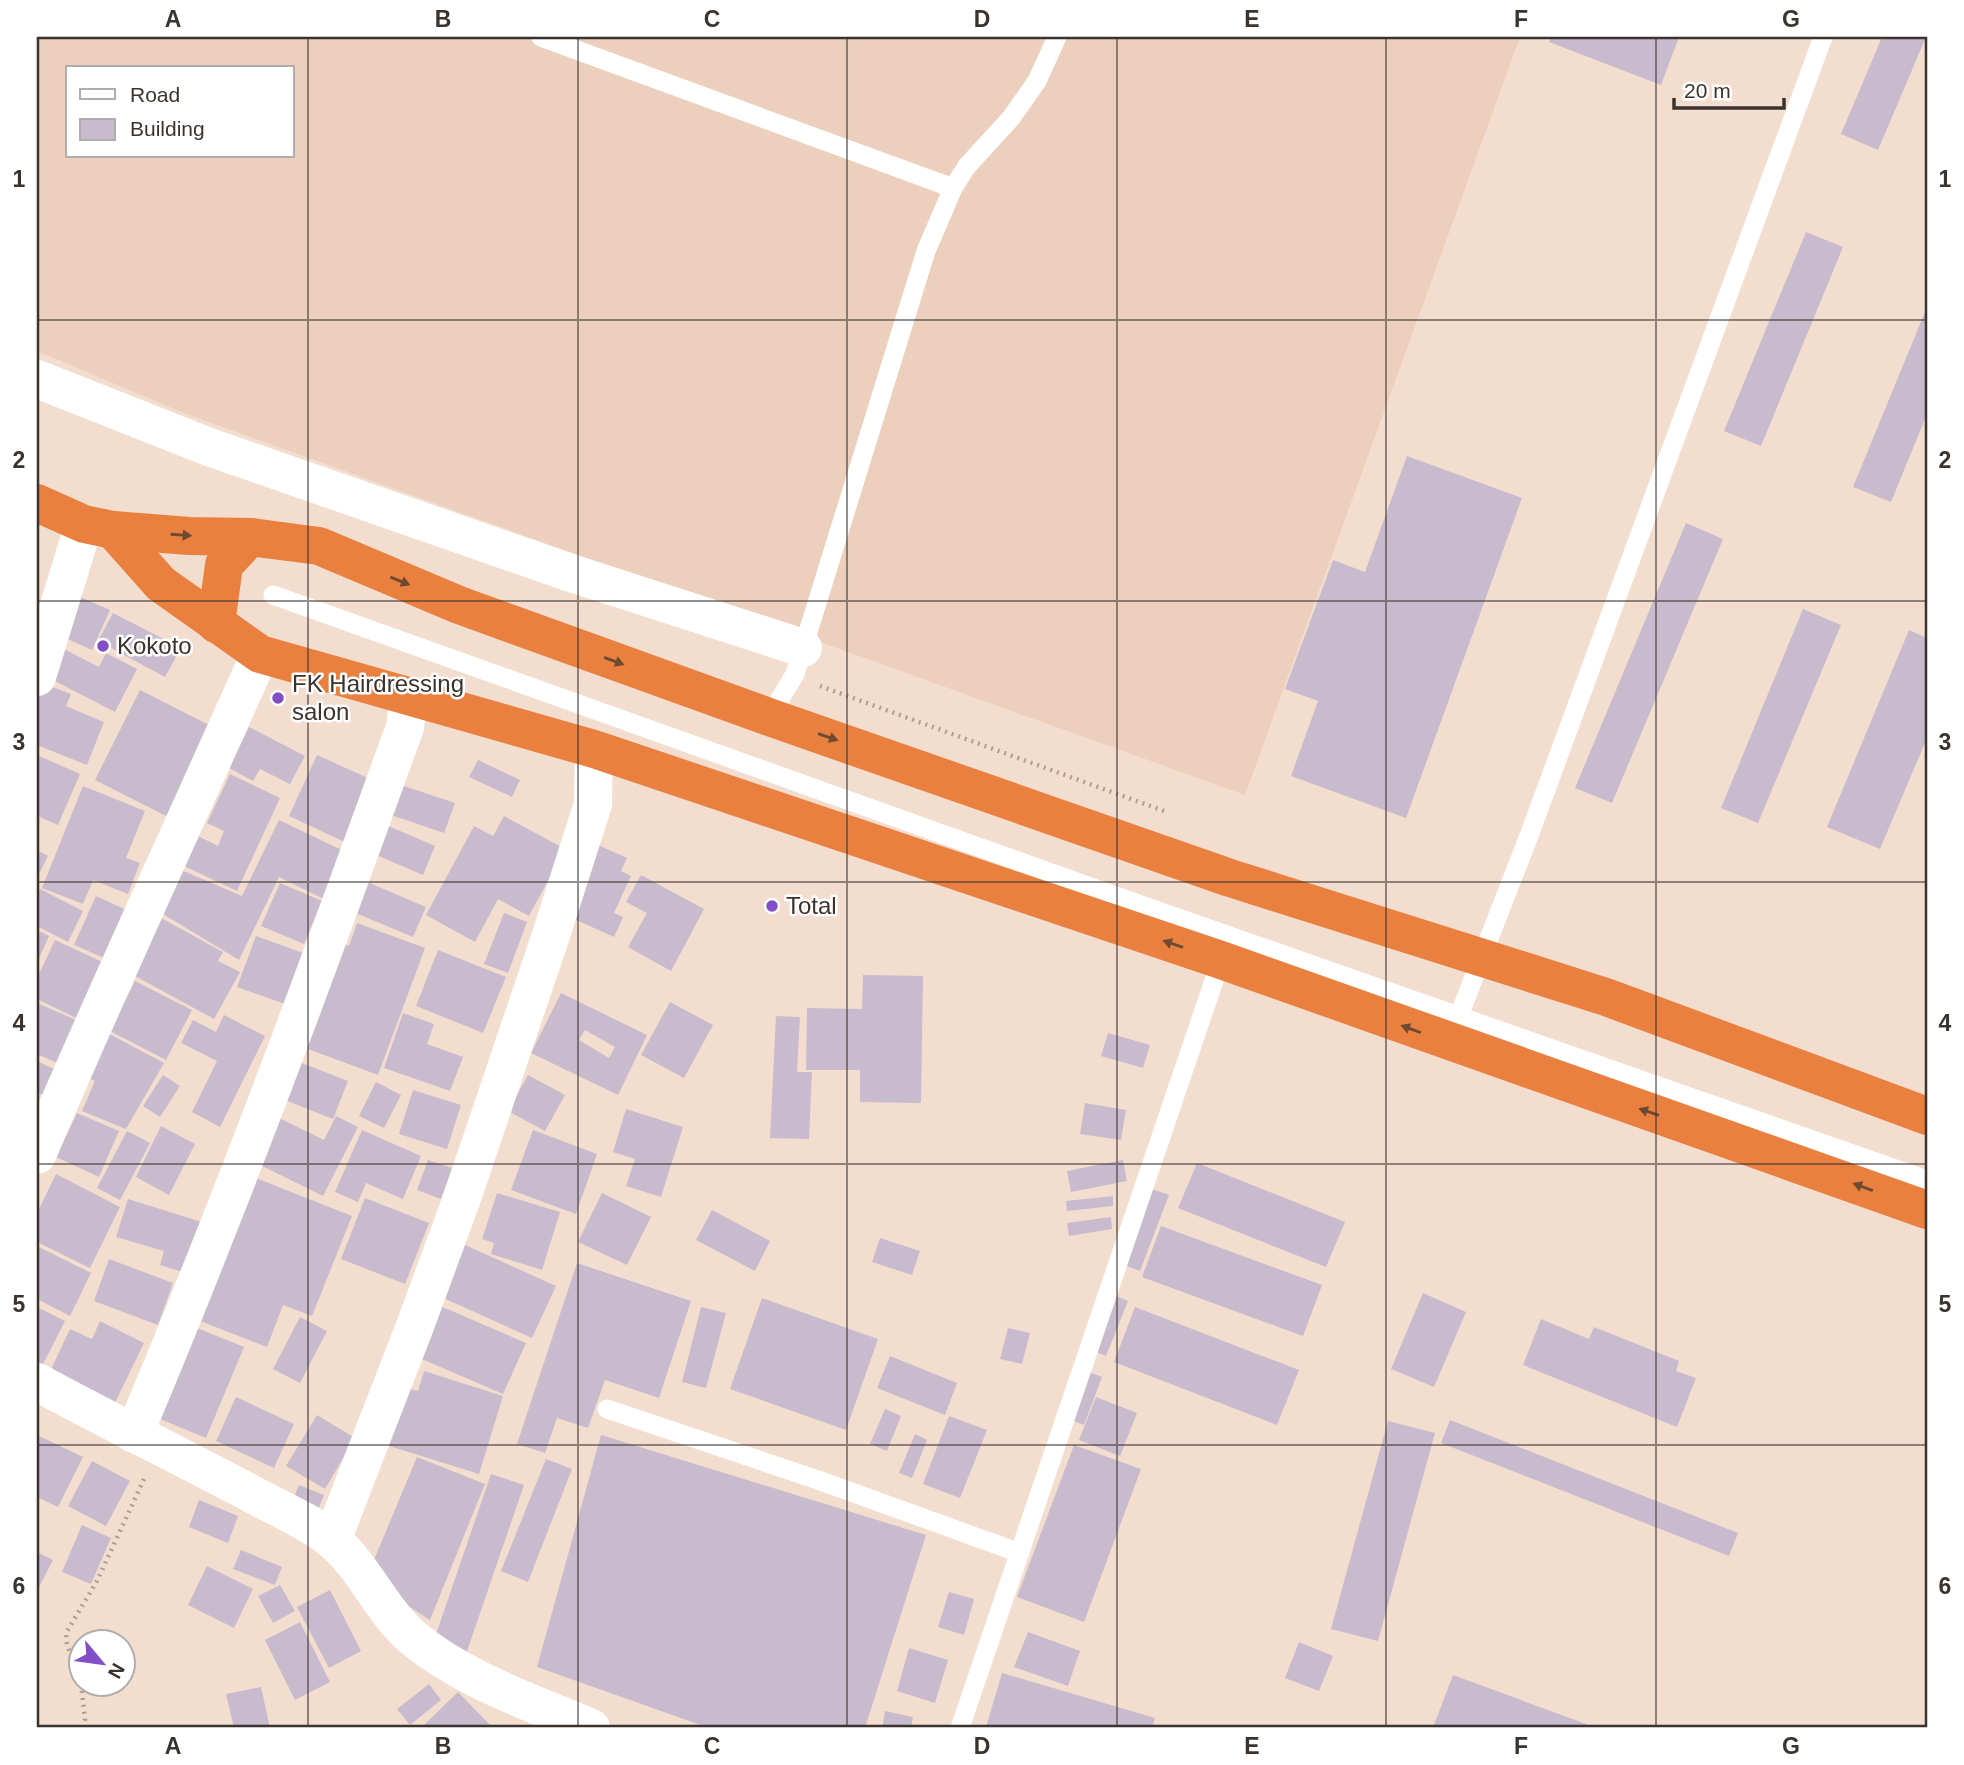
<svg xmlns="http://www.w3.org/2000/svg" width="1964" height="1765" viewBox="0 0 1964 1765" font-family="Arial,sans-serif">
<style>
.built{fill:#ecd0bd;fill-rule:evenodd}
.building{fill:#c9bbce;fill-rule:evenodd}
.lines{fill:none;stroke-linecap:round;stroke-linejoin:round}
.path{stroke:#af9e93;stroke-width:4.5;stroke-dasharray:2 5;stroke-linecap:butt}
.lane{stroke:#fff;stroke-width:19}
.street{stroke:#fff;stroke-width:38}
.highway{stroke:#e9803f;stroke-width:38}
.oneway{fill:#6f4a32}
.grid{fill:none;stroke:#3b332d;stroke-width:2;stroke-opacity:0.55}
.poi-dot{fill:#824fc7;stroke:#fff;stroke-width:2.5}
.labels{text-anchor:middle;stroke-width:5;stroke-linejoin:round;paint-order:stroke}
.poi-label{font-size:24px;fill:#3b332d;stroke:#fff;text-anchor:start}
.neatline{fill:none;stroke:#3b332d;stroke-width:2.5}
.grid-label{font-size:23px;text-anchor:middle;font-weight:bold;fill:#3b332d}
</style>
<rect width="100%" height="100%" fill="#f3ddcf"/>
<path class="built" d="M37,37H1520L1245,795L184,413L37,351ZM68,68H292V156H68Z"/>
<g class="building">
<path d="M1551,37H1679L1661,85L1549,42Z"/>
<path d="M1882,37H1926L1878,150L1841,134Z"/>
<path d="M1806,232L1843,247L1761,446L1724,431Z"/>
<path d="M1927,307V414L1891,502L1853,487Z"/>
<path d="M1407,456L1522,498L1406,818L1291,776L1318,701L1285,689L1333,560L1365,572Z"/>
<path d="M1686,523L1723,539L1612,803L1575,788Z"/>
<path d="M80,597L110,610L92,650L63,637Z"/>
<path d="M1803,609L1841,625L1758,823L1721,808Z"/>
<path d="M113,613L181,648L165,677L98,641Z"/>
<path d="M1909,630L1927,638V738L1880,849L1827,827Z"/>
<path d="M60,647L99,667L106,653L137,669L115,712L45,676Z"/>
<path d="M42,683L71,694L66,706L104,722L87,765L37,745V696Z"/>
<path d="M140,690L217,729L172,819L95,780Z"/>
<path d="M249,727L305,756L290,784L260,769L253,781L229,768Z"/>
<path d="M37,755L80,774L58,825L37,816Z"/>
<path d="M317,755L379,783L351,845L289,816Z"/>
<path d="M478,760L520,780L512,797L469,777Z"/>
<path d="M230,774L280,798L237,891L182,865L196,835L218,846L224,831L207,823Z"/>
<path d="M392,782L455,803L444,833L382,812Z"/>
<path d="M83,786L145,811L126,858L140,863L128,894L93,880L83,904L42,888Z"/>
<path d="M504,816L565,849L529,916L498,899L475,942L426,915L474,826L493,836Z"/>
<path d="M279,820L350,854L328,901L279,877L239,960L158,911L179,869L242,896Z"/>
<path d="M379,822L435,846L423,875L367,851Z"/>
<path d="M598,845L627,858L621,871L631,876L614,913L623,917L614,937L565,915Z"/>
<path d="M37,850L48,856L37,878Z"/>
<path d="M641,875L704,909L671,971L628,947L647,913L626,902Z"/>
<path d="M358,878L426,907L413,937L346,909Z"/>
<path d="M280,883L322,901L304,944L261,926Z"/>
<path d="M40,889L83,911L68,942L37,926V895Z"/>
<path d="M96,896L131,912L109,960L74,945Z"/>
<path d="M504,913L527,922L508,973L484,964Z"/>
<path d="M154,914L223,952L218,961L240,972L214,1019L124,970Z"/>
<path d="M357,923L425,948L378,1075L300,1046L338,942L349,946Z"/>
<path d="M37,930L49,936L37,963Z"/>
<path d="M256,936L306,954L288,1005L237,987Z"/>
<path d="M55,940L111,966L84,1022L37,999V978Z"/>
<path d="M438,950L506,977L483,1033L416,1006Z"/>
<path d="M863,975L923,976L921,1103L860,1102V1070H806L807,1008L862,1009Z"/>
<path d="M135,981L192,1010L166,1060L110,1031Z"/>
<path d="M561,993L647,1035L618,1095L531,1053ZM585,1030L615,1047L609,1058L579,1040Z"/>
<path d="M670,1002L713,1025L684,1078L641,1055Z"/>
<path d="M37,1003L83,1023L64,1066L37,1054Z"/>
<path d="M403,1013L434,1024L427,1044L463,1057L450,1091L384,1068Z"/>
<path d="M224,1015L265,1036L220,1127L192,1112L217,1061L181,1043L193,1020L216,1032Z"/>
<path d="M776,1016L800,1017L797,1072H812L809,1139L770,1138Z"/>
<path d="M102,1030L164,1063L126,1129L82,1111L95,1081L83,1076Z"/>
<path d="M1108,1033L1150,1045L1143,1068L1101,1056Z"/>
<path d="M294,1060L348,1081L333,1119L280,1098Z"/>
<path d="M37,1061L56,1070L44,1096L37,1092Z"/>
<path d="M163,1075L180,1086L160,1117L143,1106Z"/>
<path d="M528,1075L565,1095L545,1131L508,1111Z"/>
<path d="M376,1082L401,1095L384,1128L359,1116Z"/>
<path d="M413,1090L461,1105L447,1149L399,1134Z"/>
<path d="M1085,1103L1126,1110L1121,1140L1080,1134Z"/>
<path d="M626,1109L683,1127L661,1197L626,1186L635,1159L613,1152Z"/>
<path d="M77,1113L119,1131L99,1177L56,1157Z"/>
<path d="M336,1116L358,1127L323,1196L254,1162L277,1117L324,1140Z"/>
<path d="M161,1126L195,1144L169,1195L136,1177Z"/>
<path d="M362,1130L421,1156L403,1199L366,1183L358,1202L335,1192Z"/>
<path d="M533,1130L597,1154L576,1214L511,1190Z"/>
<path d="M127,1131L150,1143L120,1200L97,1188Z"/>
<path d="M428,1160L452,1168L441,1199L417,1190Z"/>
<path d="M1123,1160L1127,1181L1071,1192L1067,1171Z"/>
<path d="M1197,1163L1345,1222L1326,1267L1178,1208Z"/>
<path d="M56,1174L120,1207L90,1268L37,1242V1213Z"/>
<path d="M251,1176L352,1216L312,1316L283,1305L267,1347L195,1319Z"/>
<path d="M1152,1189L1169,1195L1140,1271L1122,1264Z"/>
<path d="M497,1193L560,1212L542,1270L491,1254L494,1243L482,1239Z"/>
<path d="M602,1193L651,1217L627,1265L578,1242Z"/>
<path d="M1113,1196V1206L1067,1211L1066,1201Z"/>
<path d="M365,1198L429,1223L405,1284L341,1259Z"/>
<path d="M128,1199L202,1222L186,1273L160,1265L164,1251L116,1237Z"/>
<path d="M712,1210L770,1241L755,1271L696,1240Z"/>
<path d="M1111,1217L1112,1229L1069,1236L1067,1223Z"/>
<path d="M1161,1226L1322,1285L1303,1336L1142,1277Z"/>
<path d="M880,1238L920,1251L912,1275L872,1262Z"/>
<path d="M463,1244L556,1286L532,1338L439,1296Z"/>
<path d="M37,1246L91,1273L70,1316L37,1299Z"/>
<path d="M109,1259L173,1283L158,1325L94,1301Z"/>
<path d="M577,1263L691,1301L659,1398L605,1380L588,1428L557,1418L545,1453L517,1444Z"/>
<path d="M1423,1293L1466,1312L1434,1387L1391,1369Z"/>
<path d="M1116,1296L1128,1301L1106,1356L1094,1351Z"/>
<path d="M762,1298L878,1339L846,1430L730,1389Z"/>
<path d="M438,1305L526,1343L503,1394L415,1356Z"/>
<path d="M37,1307L65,1321L39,1372L37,1371Z"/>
<path d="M701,1307L726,1313L706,1388L682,1382Z"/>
<path d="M1135,1307L1299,1370L1277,1425L1114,1362Z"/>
<path d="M300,1317L327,1331L300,1383L273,1369Z"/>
<path d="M1541,1319L1589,1339L1594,1327L1679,1361L1676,1371L1696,1378L1677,1427L1523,1365Z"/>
<path d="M100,1321L144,1343L110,1413L45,1382L70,1329L92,1339Z"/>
<path d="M197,1328L244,1347L206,1438L160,1419Z"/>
<path d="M1008,1328L1030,1333L1022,1364L1000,1359Z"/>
<path d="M890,1356L957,1383L945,1415L877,1388Z"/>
<path d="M424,1371L503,1396L479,1474L386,1445L404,1387L418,1391Z"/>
<path d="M1089,1372L1102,1377L1084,1425L1071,1420Z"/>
<path d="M236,1397L294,1424L274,1468L216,1441Z"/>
<path d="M1096,1397L1137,1413L1120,1456L1079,1440Z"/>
<path d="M885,1409L901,1416L887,1451L870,1444Z"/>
<path d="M317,1415L355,1438L325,1489L286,1466Z"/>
<path d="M949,1416L987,1430L960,1498L923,1484Z"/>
<path d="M1450,1420L1738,1533L1729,1556L1441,1443Z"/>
<path d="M1388,1421L1435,1433L1378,1641L1331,1629Z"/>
<path d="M915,1434L927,1440L912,1478L899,1473Z"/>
<path d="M37,1435L83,1457L58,1507L37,1497Z"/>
<path d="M601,1435L926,1535L865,1728H709L537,1667Z"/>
<path d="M1074,1445L1141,1469L1084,1622L1017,1597Z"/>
<path d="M417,1457L485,1484L430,1620L366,1579Z"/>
<path d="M546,1459L572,1469L528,1582L501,1571Z"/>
<path d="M92,1461L130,1481L106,1526L68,1506Z"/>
<path d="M491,1474L524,1485L466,1654L433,1643Z"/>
<path d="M299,1485L324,1495L315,1517L290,1507Z"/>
<path d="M199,1500L238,1516L228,1543L189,1527Z"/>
<path d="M82,1525L111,1538L91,1584L62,1572Z"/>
<path d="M241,1550L282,1567L275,1585L233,1569Z"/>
<path d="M37,1552L53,1560L37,1591Z"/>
<path d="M207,1566L253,1589L234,1628L188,1605Z"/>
<path d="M280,1585L295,1611L273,1623L258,1596Z"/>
<path d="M330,1590L361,1651L329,1668L297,1607Z"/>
<path d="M949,1592L974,1599L964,1635L938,1627Z"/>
<path d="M300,1622L330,1682L295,1700L265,1640Z"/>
<path d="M1028,1632L1080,1651L1068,1686L1014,1667Z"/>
<path d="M1299,1642L1333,1656L1319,1691L1285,1678Z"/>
<path d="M909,1648L948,1660L935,1703L897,1691Z"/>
<path d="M1002,1673L1155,1718L1152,1728L986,1727Z"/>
<path d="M1453,1675L1597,1728H1444L1434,1725Z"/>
<path d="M429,1684L441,1700L410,1725L397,1709Z"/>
<path d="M261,1687L270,1728H234L226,1694Z"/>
<path d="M458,1692L493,1728H421Z"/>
<path d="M885,1711L913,1717L911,1728H882Z"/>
</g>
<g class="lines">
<g class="path">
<path d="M820,686L1164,811"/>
<path d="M80,1684L67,1644L66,1633L97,1581L144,1479"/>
<path d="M81,1684L85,1719L83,1728"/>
</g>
<g class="lane">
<path d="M541,37L953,188"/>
<path d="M273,595L1141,905L1927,1180"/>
<path d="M769,717L795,674L926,251L953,188L967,166L1011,118L1037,81L1057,37"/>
<path d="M1455,1026L1530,833L1823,37"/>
<path d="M607,1409L818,1480L1020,1553"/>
<path d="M960,1728L1221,960"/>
</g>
<g class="street">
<path d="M37,379L209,447L571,573L803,648"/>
<path d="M37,677L84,524"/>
<path d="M37,1155C108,987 186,821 260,654"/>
<path d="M37,1382C107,1420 178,1455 248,1492C275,1507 307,1520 331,1539C364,1566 380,1609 412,1637C463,1680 531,1702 591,1728"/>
<path d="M134,1434C232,1202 319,965 405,727L409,696"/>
<path d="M332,1540L415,1326L462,1198L551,935L593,804L594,749"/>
</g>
<g class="highway">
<path d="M37,503L84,524L113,530L189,536L250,537L319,546L459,605L769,717L1230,878L1606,997L1927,1116"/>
<path d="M113,530L161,584L260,654L594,749L1221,960L1927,1210"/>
<path d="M216,624L224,565L250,537"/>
</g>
</g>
<defs><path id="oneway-solid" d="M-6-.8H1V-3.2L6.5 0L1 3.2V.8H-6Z" transform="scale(1.75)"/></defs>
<g class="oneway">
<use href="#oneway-solid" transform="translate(181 535) rotate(4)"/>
<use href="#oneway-solid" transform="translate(400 581) rotate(22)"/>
<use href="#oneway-solid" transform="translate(614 661) rotate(20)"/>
<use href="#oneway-solid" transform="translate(828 737) rotate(19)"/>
<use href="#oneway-solid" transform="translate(1173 944) rotate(-161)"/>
<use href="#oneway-solid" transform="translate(1411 1029) rotate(-160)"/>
<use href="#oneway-solid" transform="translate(1649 1112) rotate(-161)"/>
<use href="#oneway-solid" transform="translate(1863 1187) rotate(-160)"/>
</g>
<path class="grid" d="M308,37V1728M578,37V1728M847,37V1728M1117,37V1728M1386,37V1728M1656,37V1728M37,320H1927M37,601H1927M37,882H1927M37,1164H1927M37,1445H1927"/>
<g class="poi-dot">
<circle cx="103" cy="646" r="7"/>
<circle cx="278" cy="698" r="7"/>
<circle cx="772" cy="906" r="7"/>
</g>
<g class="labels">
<g class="poi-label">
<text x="117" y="654">Kokoto</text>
<text x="292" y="692">FK Hairdressing<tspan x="292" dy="28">salon</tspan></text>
<text x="786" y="914">Total</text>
</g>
</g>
<rect width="1964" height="1765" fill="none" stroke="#ffffff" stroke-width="77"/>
<rect x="66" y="66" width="228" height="91" fill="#ffffff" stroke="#b1adab" stroke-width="2"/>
<rect x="80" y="89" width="35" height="10" fill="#ffffff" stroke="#b1adab" stroke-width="2"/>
<text x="130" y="102" font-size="21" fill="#3b332d">Road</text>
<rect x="80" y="119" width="35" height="21" fill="#c9bbce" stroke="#b1adab" stroke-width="2"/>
<text x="130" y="136" font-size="21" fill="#3b332d">Building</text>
<g transform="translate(102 1663) rotate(119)"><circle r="33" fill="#ffffff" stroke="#b1adab" stroke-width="2"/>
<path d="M0-5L12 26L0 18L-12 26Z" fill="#824fc7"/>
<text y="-10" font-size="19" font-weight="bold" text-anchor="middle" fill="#3b332d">N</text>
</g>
<path d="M1674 98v10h110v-10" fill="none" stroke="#3b332d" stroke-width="3.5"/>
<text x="1684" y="98" font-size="21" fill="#3b332d" stroke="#ffffff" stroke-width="5" paint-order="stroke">20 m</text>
<rect x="38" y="38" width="1888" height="1688" class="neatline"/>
<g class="grid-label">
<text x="173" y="27">A</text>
<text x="443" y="27">B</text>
<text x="712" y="27">C</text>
<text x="982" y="27">D</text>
<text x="1252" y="27">E</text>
<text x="1521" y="27">F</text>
<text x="1791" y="27">G</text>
<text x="19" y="187">1</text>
<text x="1945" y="187">1</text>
<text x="19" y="468">2</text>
<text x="1945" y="468">2</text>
<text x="19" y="750">3</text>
<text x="1945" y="750">3</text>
<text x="19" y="1031">4</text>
<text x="1945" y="1031">4</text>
<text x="19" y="1312">5</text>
<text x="1945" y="1312">5</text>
<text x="19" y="1594">6</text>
<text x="1945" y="1594">6</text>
<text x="173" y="1754">A</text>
<text x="443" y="1754">B</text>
<text x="712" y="1754">C</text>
<text x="982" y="1754">D</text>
<text x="1252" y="1754">E</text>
<text x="1521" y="1754">F</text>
<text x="1791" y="1754">G</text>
</g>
</svg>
